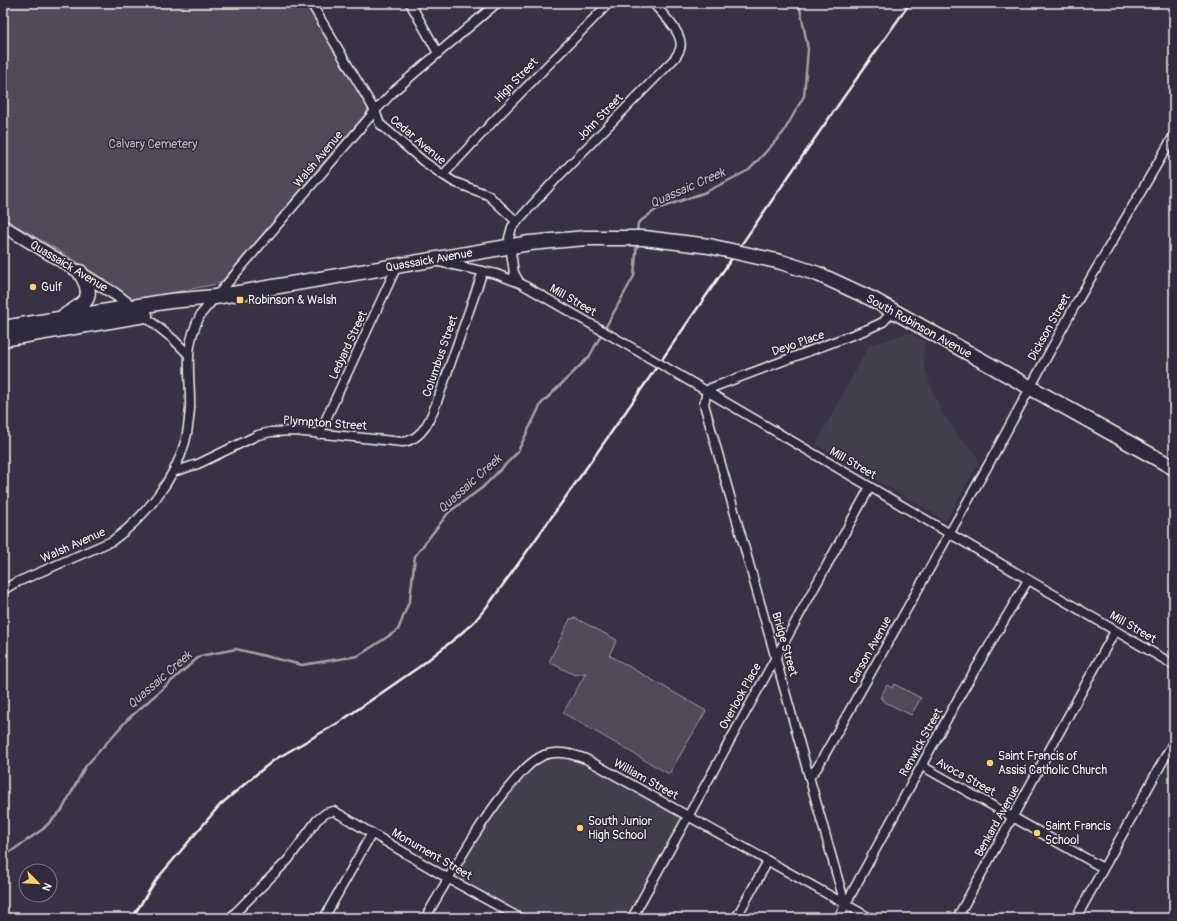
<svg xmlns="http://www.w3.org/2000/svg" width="1177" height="921" viewBox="0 0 1177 921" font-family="Pangolin,sans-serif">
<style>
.built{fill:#433f4e}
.green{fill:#504b59;stroke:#a29ea0}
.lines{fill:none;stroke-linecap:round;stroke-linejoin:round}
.stream{stroke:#a6a2a4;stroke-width:2.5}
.street-casing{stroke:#f4f1e8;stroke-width:11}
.secondary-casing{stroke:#f4f1e8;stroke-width:14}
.highway-casing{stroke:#f4f1e8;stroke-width:17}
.street{stroke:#2f2a3d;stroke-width:8}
.secondary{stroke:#2f2a3d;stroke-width:11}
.highway{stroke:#2f2a3d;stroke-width:14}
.rail{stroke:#f4f1e8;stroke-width:2.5}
.street-bridge-casing{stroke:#f4f1e8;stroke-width:11;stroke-linecap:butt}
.highway-bridge-casing{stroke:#f4f1e8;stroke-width:17;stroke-linecap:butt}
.street-bridge{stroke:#2f2a3d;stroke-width:8}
.highway-bridge{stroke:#2f2a3d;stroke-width:14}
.poi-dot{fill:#ffd166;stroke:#2f2a3d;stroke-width:1.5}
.labels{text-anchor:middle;stroke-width:3;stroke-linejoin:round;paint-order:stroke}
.street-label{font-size:12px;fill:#f4f1e8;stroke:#2f2a3d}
.park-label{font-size:12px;fill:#bbb7b6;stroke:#2f2a3d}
.poi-label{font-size:12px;fill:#f4f1e8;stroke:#2f2a3d;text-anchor:start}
.water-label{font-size:13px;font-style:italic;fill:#bab6b5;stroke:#2f2a3d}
</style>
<rect width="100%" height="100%" fill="#373244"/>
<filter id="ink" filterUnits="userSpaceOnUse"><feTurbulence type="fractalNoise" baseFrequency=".025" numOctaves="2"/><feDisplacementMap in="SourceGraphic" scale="8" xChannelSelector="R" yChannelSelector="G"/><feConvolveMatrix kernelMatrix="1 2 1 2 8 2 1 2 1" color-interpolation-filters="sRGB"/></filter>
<g filter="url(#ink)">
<g class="built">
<path d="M908,333L924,341V363L930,384L943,414L961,439L972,449L980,461L946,521L816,444L869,345Z"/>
<path d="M569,753L688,817L631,918H520L449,879L471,839L534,761Z"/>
</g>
<g class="green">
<path d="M3,3H305L368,106L367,112L222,281L217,284L134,300L70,257L3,218Z"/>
<path d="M575,618L617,640L609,655L706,711L669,774L563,713L586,673L575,675L549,662L570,619Z"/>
<path d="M894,684L921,698L911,715L883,701V699L880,698L887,685L892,688Z"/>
</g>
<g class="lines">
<g class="stream">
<path d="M637,233L638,223L657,209L706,192L749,170L783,133L804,96L808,49L799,3"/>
<path d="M3,857L43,829L62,810L85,767L127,720L200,656L236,649L302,665L358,656L398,630L410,599L415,556L449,512L482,488L517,453L541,404L589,357L634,276L637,242"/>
</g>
<defs>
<g id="street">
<path d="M311,3L375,111L380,124L423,161L443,175L454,182L488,195L517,222"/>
<path d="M410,3L438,53"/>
<path d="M443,175L501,113L609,3"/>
<path d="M439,262L496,274L520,283"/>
<path d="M520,283L514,273L509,238L512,227L556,179L675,58C677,55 679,52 680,49C685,34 662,14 653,3"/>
<path d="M143,315L173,339L189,355"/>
<path d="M679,375L1174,665"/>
<path d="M319,434L397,266"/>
<path d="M173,472L198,464L258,435L271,432L294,431L403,442C424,439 431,417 438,399L483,271"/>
<path d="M3,590L15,583L112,541C143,519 175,480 185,442C188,432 189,420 190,409C191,372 182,349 201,314L375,111L395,90L497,3"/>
<path d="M922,766L1103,868"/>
<path d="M810,776L817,768L991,460L1074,307L1174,135"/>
<path d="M845,904L704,404L707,391L711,388L868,329L883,322L893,311"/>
<path d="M230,918L288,860L317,820L326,813L334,811L449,879L520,918"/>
<path d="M324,918L372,833"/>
<path d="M425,918C451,875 474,831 505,792C517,778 527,763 544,755C558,750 572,754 586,759L870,918"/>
<path d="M632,918L870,487"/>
<path d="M736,918L768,861"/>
<path d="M838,918L959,697L1028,580"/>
<path d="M957,918L1115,631"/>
<path d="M1076,918L1174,741"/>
</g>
<path id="secondary" d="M3,226L115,294L136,310"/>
<g id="highway">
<path d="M781,262L818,274L872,299L1174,468"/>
<path d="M66,315C88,302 95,296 80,272"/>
<path d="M3,328L170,301L215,297L530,243L586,238H644"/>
<path d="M3,339L145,315"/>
</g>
</defs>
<use href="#street" class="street-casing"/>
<use href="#secondary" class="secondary-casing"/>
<use href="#highway" class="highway-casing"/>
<use href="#street" class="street"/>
<use href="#secondary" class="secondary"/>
<use href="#highway" class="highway"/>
<path class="rail" d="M132,918L156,880L220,805L253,777L274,760L338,723L419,667L457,637L475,621L489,604C633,407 768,202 910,3"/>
<defs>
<path id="street-bridge" d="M520,283L679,375"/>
<path id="highway-bridge" d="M644,238L709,246L781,262"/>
</defs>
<use href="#street-bridge" class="street-bridge-casing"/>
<use href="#highway-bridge" class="highway-bridge-casing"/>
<use href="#street-bridge" class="street-bridge"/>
<use href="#highway-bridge" class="highway-bridge"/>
</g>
</g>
<g class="poi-dot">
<circle cx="33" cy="287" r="4"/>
<rect x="236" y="296" width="8" height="8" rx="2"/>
<circle cx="990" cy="763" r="4"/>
<circle cx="580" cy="828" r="4"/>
<circle cx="1037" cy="833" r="4"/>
</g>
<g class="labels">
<g class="street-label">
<text transform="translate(516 80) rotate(-46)" y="4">High Street</text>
<text transform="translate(600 117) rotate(-46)" y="4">John Street</text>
<text transform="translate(418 140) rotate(40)" y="4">Cedar Avenue</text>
<text transform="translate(318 159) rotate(-50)" y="4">Walsh Avenue</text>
<text transform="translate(429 260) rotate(-10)" y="4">Quassaick Avenue</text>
<text transform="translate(69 266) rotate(31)" y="4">Quassaick Avenue</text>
<text transform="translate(573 300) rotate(30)" y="4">Mill Street</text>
<text transform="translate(919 326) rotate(29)" y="4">South Robinson Avenue</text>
<text transform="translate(1049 327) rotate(-61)" y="4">Dickson Street</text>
<text transform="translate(798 343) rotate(-19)" y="4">Deyo Place</text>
<text transform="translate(348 345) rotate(-65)" y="4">Ledyard Street</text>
<text transform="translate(440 356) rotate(-71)" y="4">Columbus Street</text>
<text transform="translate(325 423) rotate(4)" y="4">Plympton Street</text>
<text transform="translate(853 463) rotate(30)" y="4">Mill Street</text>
<text transform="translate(73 545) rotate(-24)" y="4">Walsh Avenue</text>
<text transform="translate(1133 627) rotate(30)" y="4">Mill Street</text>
<text transform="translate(785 644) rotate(74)" y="4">Bridge Street</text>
<text transform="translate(870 650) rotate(-61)" y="4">Carson Avenue</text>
<text transform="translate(740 696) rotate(-61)" y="4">Overlook Place</text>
<text transform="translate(921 742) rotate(-61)" y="4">Renwick Street</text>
<text transform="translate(966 777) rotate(29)" y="4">Avoca Street</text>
<text transform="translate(646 779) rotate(29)" y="4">William Street</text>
<text transform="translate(997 821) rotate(-61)" y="4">Benkard Avenue</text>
<text transform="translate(432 854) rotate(30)" y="4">Monument Street</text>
</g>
<g class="park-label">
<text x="153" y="148">Calvary Cemetery</text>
</g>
<g class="poi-label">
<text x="41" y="291">Gulf</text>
<text x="248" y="304">Robinson &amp; Walsh</text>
<text x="998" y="760">Saint Francis of<tspan x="998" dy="14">Assisi Catholic Church</tspan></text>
<text x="588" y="825">South Junior<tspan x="588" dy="14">High School</tspan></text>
<text x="1045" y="830">Saint Francis<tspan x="1045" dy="14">School</tspan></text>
</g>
<g class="water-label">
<text transform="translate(687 187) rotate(-24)" y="5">Quassaic Creek</text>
<text transform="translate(469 483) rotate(-42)" y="5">Quassaic Creek</text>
<text transform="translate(159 679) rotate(-41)" y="5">Quassaic Creek</text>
</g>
</g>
<rect width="1177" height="921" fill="none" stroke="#2f2a3d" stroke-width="16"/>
<rect x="8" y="8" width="1161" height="905" fill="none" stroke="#f4f1e8" stroke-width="1.5" filter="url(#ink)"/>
<g transform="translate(38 883) rotate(114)"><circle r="19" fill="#2f2a3d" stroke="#7e7a81"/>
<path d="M0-3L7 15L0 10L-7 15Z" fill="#ffd166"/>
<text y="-6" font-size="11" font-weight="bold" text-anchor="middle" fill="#f4f1e8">N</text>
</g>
</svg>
